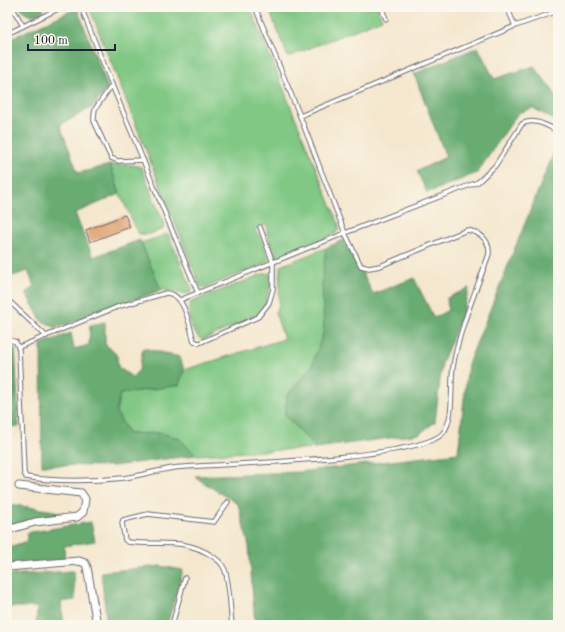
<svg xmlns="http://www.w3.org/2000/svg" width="565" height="632" viewBox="0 0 565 632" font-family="'Old Standard TT',serif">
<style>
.green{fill:#80c884;stroke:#517560}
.forest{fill:#68ac72;stroke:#456756}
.building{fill:#de9e6c}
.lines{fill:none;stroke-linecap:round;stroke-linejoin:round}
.service-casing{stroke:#6c676e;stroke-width:5.5}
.minor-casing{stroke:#6c676e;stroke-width:9}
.service{stroke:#fff;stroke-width:3.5}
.minor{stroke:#fff;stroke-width:7}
</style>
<rect width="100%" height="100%" fill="#fbf7ec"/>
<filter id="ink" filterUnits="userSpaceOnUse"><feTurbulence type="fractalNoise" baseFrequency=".025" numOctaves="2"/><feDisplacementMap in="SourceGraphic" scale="8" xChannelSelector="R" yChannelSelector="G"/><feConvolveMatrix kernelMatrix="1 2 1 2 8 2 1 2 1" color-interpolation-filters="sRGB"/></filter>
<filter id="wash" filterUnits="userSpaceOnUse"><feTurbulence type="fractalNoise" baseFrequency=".012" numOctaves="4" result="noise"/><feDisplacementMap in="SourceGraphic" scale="16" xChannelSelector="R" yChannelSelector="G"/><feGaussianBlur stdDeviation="0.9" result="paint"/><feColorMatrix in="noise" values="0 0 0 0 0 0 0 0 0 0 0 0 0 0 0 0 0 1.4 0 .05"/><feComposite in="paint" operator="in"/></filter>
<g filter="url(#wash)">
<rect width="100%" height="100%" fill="#f4e7ce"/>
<g class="green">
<path d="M89,7H250L338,222L339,229L335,234L280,258L276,256L267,235V224L254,230L260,236L269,259L266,263L204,288L200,286Z"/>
<path d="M268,7H377L382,19L288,57Z"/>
<path d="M110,165H133L141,167L164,224L163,229C155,232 147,237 138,233L120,194Z"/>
<path d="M168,234L192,289L191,293C181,295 171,291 161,290L141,243Z"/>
<path d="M326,248L322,282L324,330L312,366L287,396L285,415L316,448L196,455L179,438L160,433L129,434L116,412L120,394L179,385L184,370L284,339L275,312L279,305L280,266Z"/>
<path d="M269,273L272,279L265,304L258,316L202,340C191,333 185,313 191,302L263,274Z"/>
</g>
<g class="forest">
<path d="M19,7H42L44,10C32,17 28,18 19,7Z"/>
<path d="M7,8L13,22L8,29L7,28Z"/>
<path d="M77,8L108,88L93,107L60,125L78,173L110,165L120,194L75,213L93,257L140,240L161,290L56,328L41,320L26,293L34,286L28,271L9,277L7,274V171L10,102L7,101V40Z"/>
<path d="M478,47L494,79L534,66L553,91L558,101V122L533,108L518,113L477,173L427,193L417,171L446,157L414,74Z"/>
<path d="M558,142V625H255L249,546L238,504L201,481L195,476L299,472L458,453L468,364Z"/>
<path d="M345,239L373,294L414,278L434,318L448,310L447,298L469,288L462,315L442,363L435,422L419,434L316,448L285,415L287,396L312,366L324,330L322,282L326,248Z"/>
<path d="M105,322V344L117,355L118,367L132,377L139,370L143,348L180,357L184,370L179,385L120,394L116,412L129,434L160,433L179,438L196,455L113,466L42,465L41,344L71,333L74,349L89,345L90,325Z"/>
<path d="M7,348H15L19,427L7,426Z"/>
<path d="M7,504L55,511L62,514L59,518L7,527Z"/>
<path d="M91,522L95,541L64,546L65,560L7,564V545L8,547L28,541L26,533Z"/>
<path d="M160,566L183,570L167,625H107L101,572Z"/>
<path d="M74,571L75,600L61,602L64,625H36L37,607H7V575Z"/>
</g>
<g id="blocks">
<path class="building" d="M125,215L130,227L90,242L86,230Z"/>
</g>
</g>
<g filter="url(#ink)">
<use href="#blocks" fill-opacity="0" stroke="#6c676e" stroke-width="1"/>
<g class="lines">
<defs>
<g id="service">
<path d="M12,7L23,26"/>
<path d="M81,7L112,85L198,293"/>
<path d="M381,7L386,19"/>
<path d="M507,7L515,26"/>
<path d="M7,34L62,7"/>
<path d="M112,85L95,109L94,116V121L111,158L118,161L143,160"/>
<path d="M300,116L515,26L558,11"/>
<path d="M8,300L46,336"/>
<path d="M180,300L345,233L478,182L495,166L522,124C534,117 547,126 558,131"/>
<path d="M7,339L16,342L19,350L24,473L26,477C54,482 96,481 124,478C144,475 164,468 184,467C225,464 421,459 443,433C455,418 450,386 453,367C459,329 476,291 489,254C490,240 480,232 467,230L380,266L369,268L361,266L345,233L300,116L255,7"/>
<path d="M19,347L117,307L166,293C185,293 189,325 194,341L199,343L258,317L269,303L273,289V263L260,227"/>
<path d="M228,502L214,522L148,514L123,520L122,523L125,540L128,542C159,546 184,537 212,556C218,560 222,563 225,570C230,586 230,607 232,625"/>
<path d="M172,625L185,578"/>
</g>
<g id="minor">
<path d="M7,530L35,522L77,517L83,512L85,499L81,493L19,486"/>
<path d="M7,567L79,561L85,563L87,567L97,625"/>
</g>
</defs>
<use href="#service" class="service-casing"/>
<use href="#minor" class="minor-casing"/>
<use href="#service" class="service"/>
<use href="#minor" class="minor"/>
</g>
</g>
<rect width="565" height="632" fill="none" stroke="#fbf7ec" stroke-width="24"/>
<path d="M28 44v6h87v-6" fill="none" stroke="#22223b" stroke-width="2"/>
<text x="34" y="44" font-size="12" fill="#22223b" stroke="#fbf7ec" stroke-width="3" paint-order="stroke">100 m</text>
</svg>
